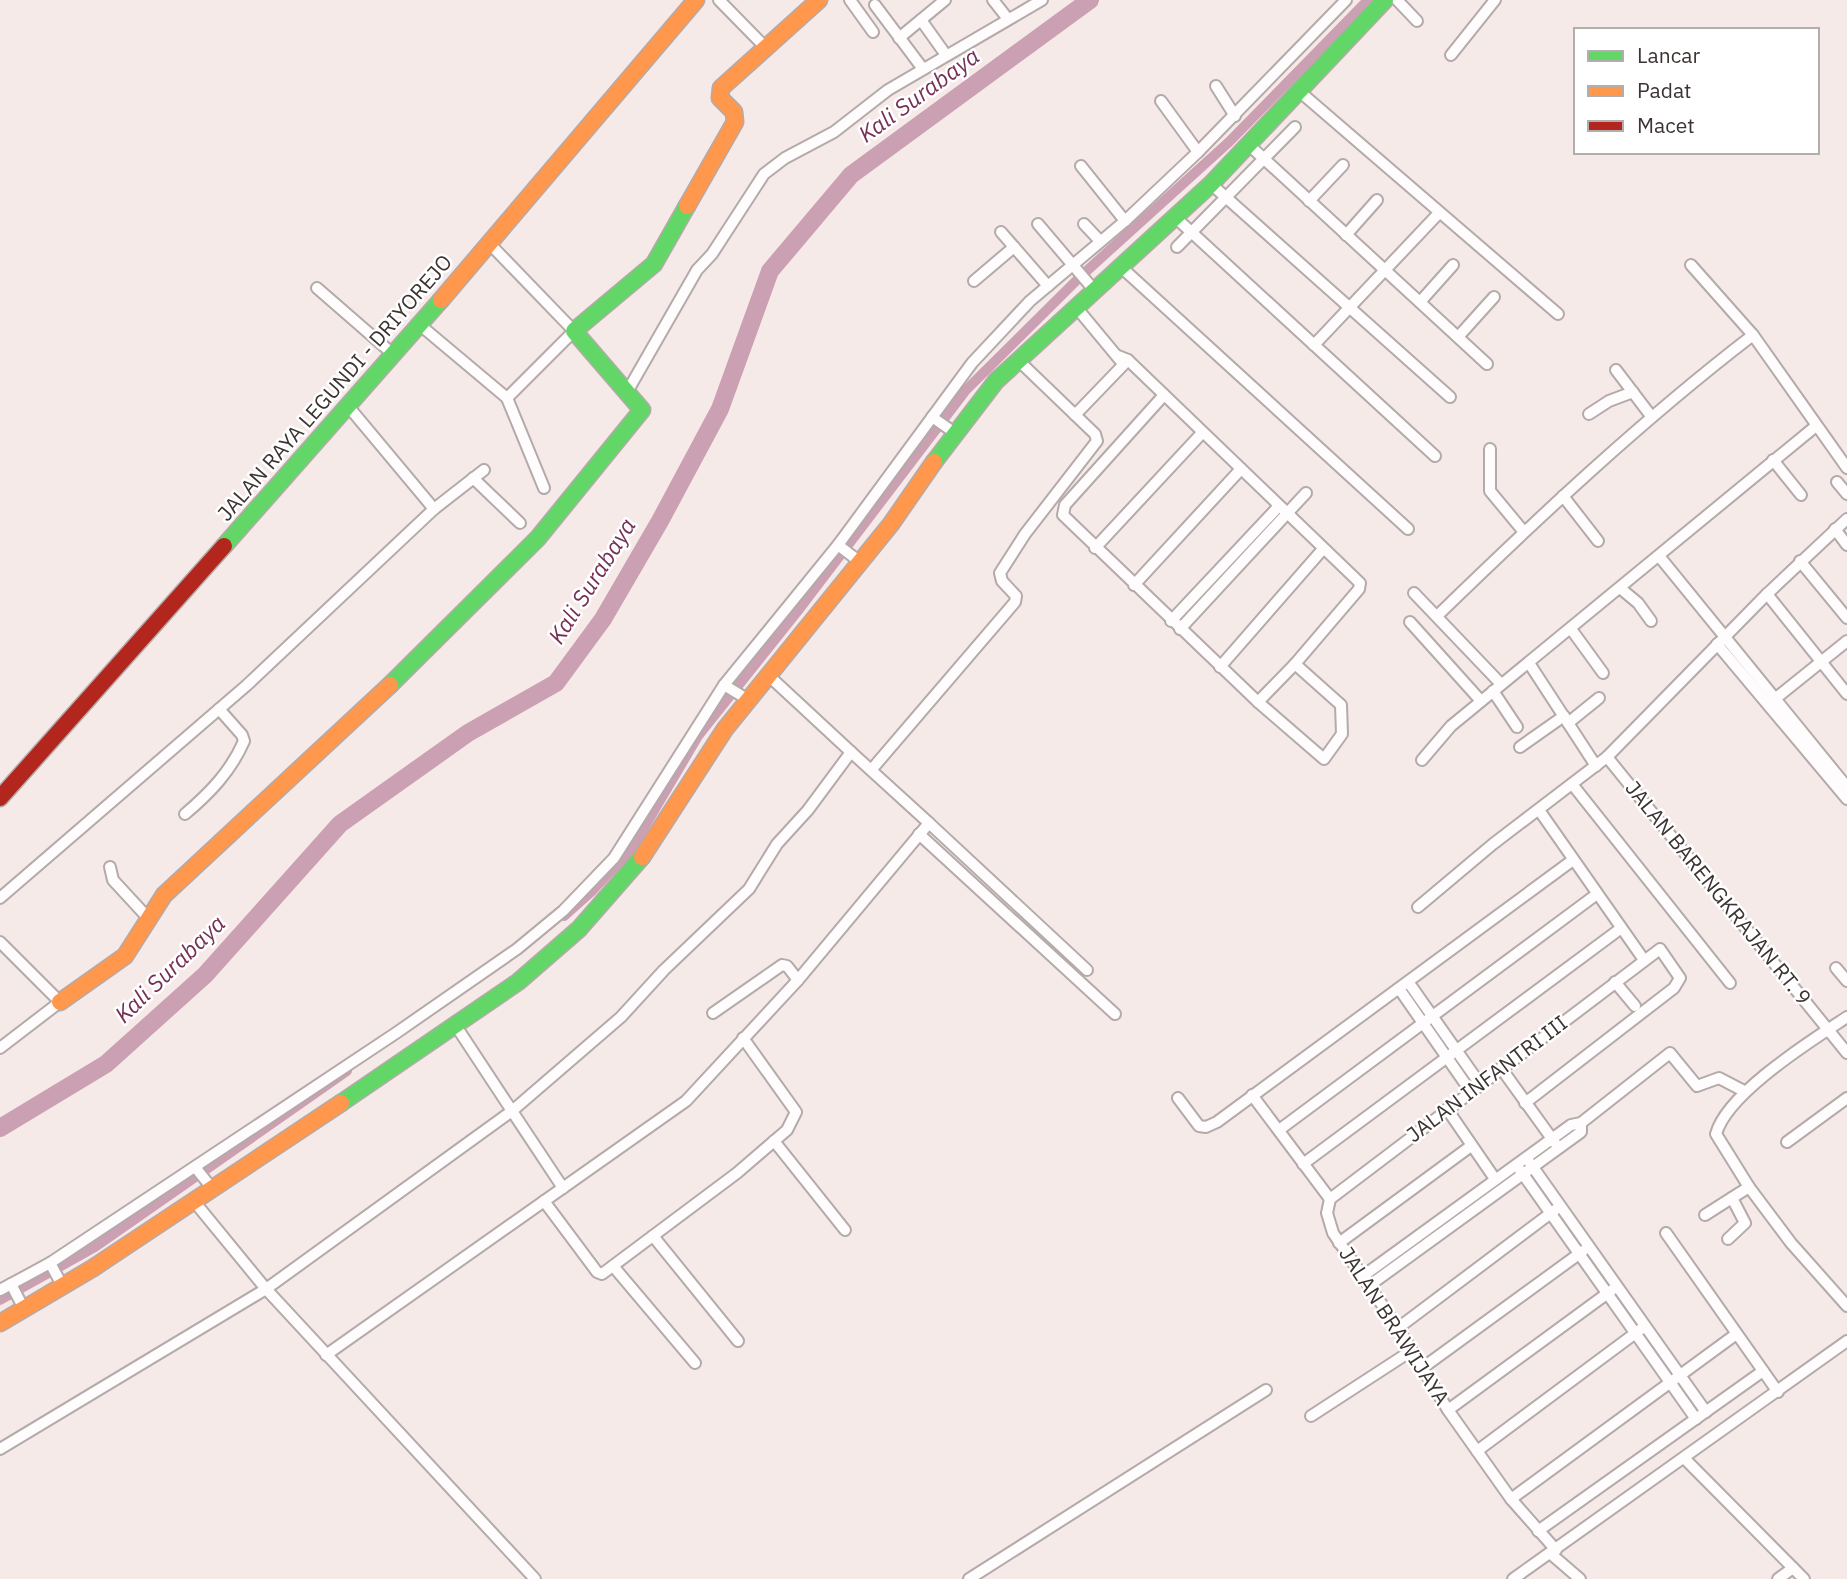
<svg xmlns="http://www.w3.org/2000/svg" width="1847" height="1579" viewBox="0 0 1847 1579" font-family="'IBM Plex Sans',sans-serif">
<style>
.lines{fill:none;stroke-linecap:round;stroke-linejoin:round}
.canal{stroke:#cba0b2;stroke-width:10}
.river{stroke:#cba0b2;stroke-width:18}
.street-casing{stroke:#b3aaa9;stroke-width:14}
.fast-casing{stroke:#b3aaa9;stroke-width:19}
.slow-casing{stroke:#b3aaa9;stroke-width:19}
.jam-casing{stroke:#b3aaa9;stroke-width:19}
.street{stroke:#fefcfc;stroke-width:10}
.fast{stroke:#63d668;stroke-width:16}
.slow{stroke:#ff974d;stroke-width:16}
.jam{stroke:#b3261e;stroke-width:16}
.labels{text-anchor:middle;stroke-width:5;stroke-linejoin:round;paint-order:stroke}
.street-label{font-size:21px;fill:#3c3433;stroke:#fff}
.water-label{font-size:23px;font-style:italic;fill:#753054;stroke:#fff}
</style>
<rect width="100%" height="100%" fill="#f6eae9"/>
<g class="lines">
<g class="canal">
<path d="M564,916L591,892L632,848L698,736L797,612L966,390L1081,276L1229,142L1368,0"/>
<path d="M0,1300L95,1247L347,1071"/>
</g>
<path class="river" d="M0,1128L106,1064L205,975L340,824L468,733L556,683L603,619L660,521L720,409L770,271L851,175L1090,0"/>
<defs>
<g id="street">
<path d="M719,0L766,48"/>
<path d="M850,0L873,32"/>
<path d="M993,0L1008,19"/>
<path d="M1397,0L1417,21"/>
<path d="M875,5L923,69"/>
<path d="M921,20L946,55"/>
<path d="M899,38L945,0"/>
<path d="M1451,55L1495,0"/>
<path d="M1216,86L1235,116"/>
<path d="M1299,91L1558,314"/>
<path d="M1161,101L1198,152"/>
<path d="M1249,145L1487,364"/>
<path d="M1081,166L1125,221"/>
<path d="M1211,184L1450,397"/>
<path d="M1309,201L1343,165"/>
<path d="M1176,218L1435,456"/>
<path d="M1038,224L1094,290"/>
<path d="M1084,224L1100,241"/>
<path d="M1001,232L1048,286"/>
<path d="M1346,235L1377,200"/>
<path d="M489,243L574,331L507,398L544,488"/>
<path d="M1177,247L1295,127"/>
<path d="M1691,265L1753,335L1847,468"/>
<path d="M1121,267L1408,529"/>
<path d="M974,281L1014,247"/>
<path d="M317,288L394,355"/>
<path d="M1420,302L1453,265"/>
<path d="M1076,307L1120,360"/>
<path d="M420,325L507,398"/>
<path d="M1458,337L1494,297"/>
<path d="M1314,345L1439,213"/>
<path d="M1118,356L1128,360L1360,583L1359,589L1295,664L1258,702"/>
<path d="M1616,370L1651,416"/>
<path d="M627,392L697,270L712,254L764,174L785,158L834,132L888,90L1042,0"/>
<path d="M1164,395L1065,505L1063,515L1258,702L1324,759L1342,734L1341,705L1295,664"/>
<path d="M1589,414L1609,401L1633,392"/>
<path d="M1075,415L1128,360"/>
<path d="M932,417L955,433"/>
<path d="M1490,449V491L1524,532"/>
<path d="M1773,460L1801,495"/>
<path d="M473,478L520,523"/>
<path d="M1837,482L1847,494"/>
<path d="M1563,496L1598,541"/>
<path d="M434,509L484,470"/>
<path d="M1835,529L1847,545"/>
<path d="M838,545L860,562"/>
<path d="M1095,548L1202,433"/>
<path d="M1659,556L1847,787"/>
<path d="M1800,561L1847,618"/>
<path d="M1134,585L1241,469"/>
<path d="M1620,588L1638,603L1651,621"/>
<path d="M1414,593L1501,684"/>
<path d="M1767,594L1847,694"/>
<path d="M1437,616C1538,518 1641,421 1753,335"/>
<path d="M1171,621L1279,506"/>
<path d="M1410,622L1481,701"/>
<path d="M1180,629L1306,493"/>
<path d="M1571,629L1603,673"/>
<path d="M1717,644L1847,799"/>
<path d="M1529,663L1596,766"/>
<path d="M1220,667L1323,549"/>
<path d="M724,685L747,699"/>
<path d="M1493,691L1517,727"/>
<path d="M1776,698L1847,641"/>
<path d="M1568,723L1599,698"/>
<path d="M1520,747L1564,716"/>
<path d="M1607,757L1847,1053"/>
<path d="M1422,760L1451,726L1816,426"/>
<path d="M872,769L1015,602L1016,596L1002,581L1000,573L1025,534L1097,441L1095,434L1018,360"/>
<path d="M1572,784L1730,983"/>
<path d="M1539,810L1644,960"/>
<path d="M185,814C210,793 231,771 244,741L242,735L219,709"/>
<path d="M929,823L1087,970"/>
<path d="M919,834L1115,1014"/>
<path d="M110,867L113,880L149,919"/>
<path d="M0,898L247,685L434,509L348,406"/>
<path d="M1418,907L1493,844L1607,757L1767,594L1847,519"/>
<path d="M0,942L60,1002L0,1048"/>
<path d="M1836,968L1847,981"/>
<path d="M1615,982L1635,1006"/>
<path d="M1409,983L1480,1084"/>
<path d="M1400,990L1471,1092"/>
<path d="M713,1013L782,965L787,966L798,980"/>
<path d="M1847,1017C1811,1041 1727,1093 1716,1134L1749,1187L1791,1243L1847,1306"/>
<path d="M1501,1068L1555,1143"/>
<path d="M1252,1095L1330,1199L1327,1213L1333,1233L1398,1328L1448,1410L1511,1499L1556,1550"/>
<path d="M1178,1098L1199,1126L1206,1127L1217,1122L1573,860"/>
<path d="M1447,1109L1495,1179"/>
<path d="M1581,1123L1670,1053L1697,1086L1719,1078L1744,1091"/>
<path d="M1279,1130L1597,894"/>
<path d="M774,1141L845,1230"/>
<path d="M1787,1142L1847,1098"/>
<path d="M1530,1163L1706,1412"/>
<path d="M1303,1164L1620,929"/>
<path d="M195,1167L211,1187"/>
<path d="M1520,1170L1696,1419"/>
<path d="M563,1188L512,1111L621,1017L664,970L749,889L777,844L808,810L851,752L768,675"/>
<path d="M1330,1199L1660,949L1680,978L1674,988L1525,1103"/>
<path d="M193,1200L266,1289L535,1579"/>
<path d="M544,1201L597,1272L602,1274L737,1173L787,1130L796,1112L743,1038"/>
<path d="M1705,1215L1749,1187"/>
<path d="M1666,1233L1778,1392"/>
<path d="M653,1236L738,1341"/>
<path d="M1728,1239L1745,1223L1732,1198"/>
<path d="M1339,1243L1471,1146"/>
<path d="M50,1263L62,1285"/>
<path d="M613,1266L695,1363"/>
<path d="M1363,1276L1571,1125L1581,1123V1132L1370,1285"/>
<path d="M11,1284L24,1309"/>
<path d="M0,1290L50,1263L396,1033L517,949L563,911L614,858L724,685L838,545L972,363L1030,301L1125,221L1198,152L1346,0"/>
<path d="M1398,1328L1555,1210"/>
<path d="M326,1355L686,1101L798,980L929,823L851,752"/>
<path d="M1421,1369L1583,1251"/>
<path d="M1448,1410L1612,1290"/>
<path d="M1311,1416L1411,1351"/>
<path d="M0,1449L266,1289L512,1111L456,1026"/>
<path d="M1477,1451L1641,1329"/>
<path d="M1685,1459L1804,1579"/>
<path d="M1511,1499L1735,1335"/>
<path d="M1538,1531L1763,1371"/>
<path d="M1551,1554L1580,1579"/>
<path d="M969,1579L1266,1390"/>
<path d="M1513,1579L1847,1341"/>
<path d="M1778,1579L1793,1568"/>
</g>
<g id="fast">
<path d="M934,462L996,381L1211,184L1385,0"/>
<path d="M224,546L441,300"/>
<path d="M390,685L538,538L642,410L574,331L654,264L687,206"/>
<path d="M341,1103L518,982L579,929L642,857"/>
</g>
<g id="slow">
<path d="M687,206L735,122L734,112L720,98L721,88L819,0"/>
<path d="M441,300L696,0"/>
<path d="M642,857L725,729L891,524L934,462"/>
<path d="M60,1002L125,956L164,895L390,685"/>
<path d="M0,1323L93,1268L341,1103"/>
</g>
<path id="jam" d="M0,798L224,546"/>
</defs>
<use href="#street" class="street-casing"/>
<use href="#fast" class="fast-casing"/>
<use href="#slow" class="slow-casing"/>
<use href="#jam" class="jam-casing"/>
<use href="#street" class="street"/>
<use href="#fast" class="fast"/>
<use href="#slow" class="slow"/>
<use href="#jam" class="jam"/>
</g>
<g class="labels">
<g class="street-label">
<text transform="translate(335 388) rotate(-49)" y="7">JALAN RAYA LEGUNDI - DRIYOREJO</text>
<text transform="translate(1718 893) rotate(51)" y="7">JALAN BARENGKRAJAN RT. 9</text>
<text transform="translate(1487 1079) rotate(-37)" y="7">JALAN INFANTRI III</text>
<text transform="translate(1394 1326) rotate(57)" y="7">JALAN BRAWIJAYA</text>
</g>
<g class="water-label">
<text transform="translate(919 95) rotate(-36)" y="8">Kali Surabaya</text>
<text transform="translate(592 581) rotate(-58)" y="8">Kali Surabaya</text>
<text transform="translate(170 969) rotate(-44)" y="8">Kali Surabaya</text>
</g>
</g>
<rect x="1574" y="28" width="245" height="126" fill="#ffffff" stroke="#b1aead" stroke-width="2"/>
<rect x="1588" y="51" width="35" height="10" fill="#63d668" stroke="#b1aead" stroke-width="2"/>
<text x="1637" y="63" font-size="21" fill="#3c3433">Lancar</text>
<rect x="1588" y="86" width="35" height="10" fill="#ff974d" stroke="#b1aead" stroke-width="2"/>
<text x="1637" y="98" font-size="21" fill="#3c3433">Padat</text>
<rect x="1588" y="121" width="35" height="10" fill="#b3261e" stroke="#b1aead" stroke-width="2"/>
<text x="1637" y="133" font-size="21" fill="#3c3433">Macet</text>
</svg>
